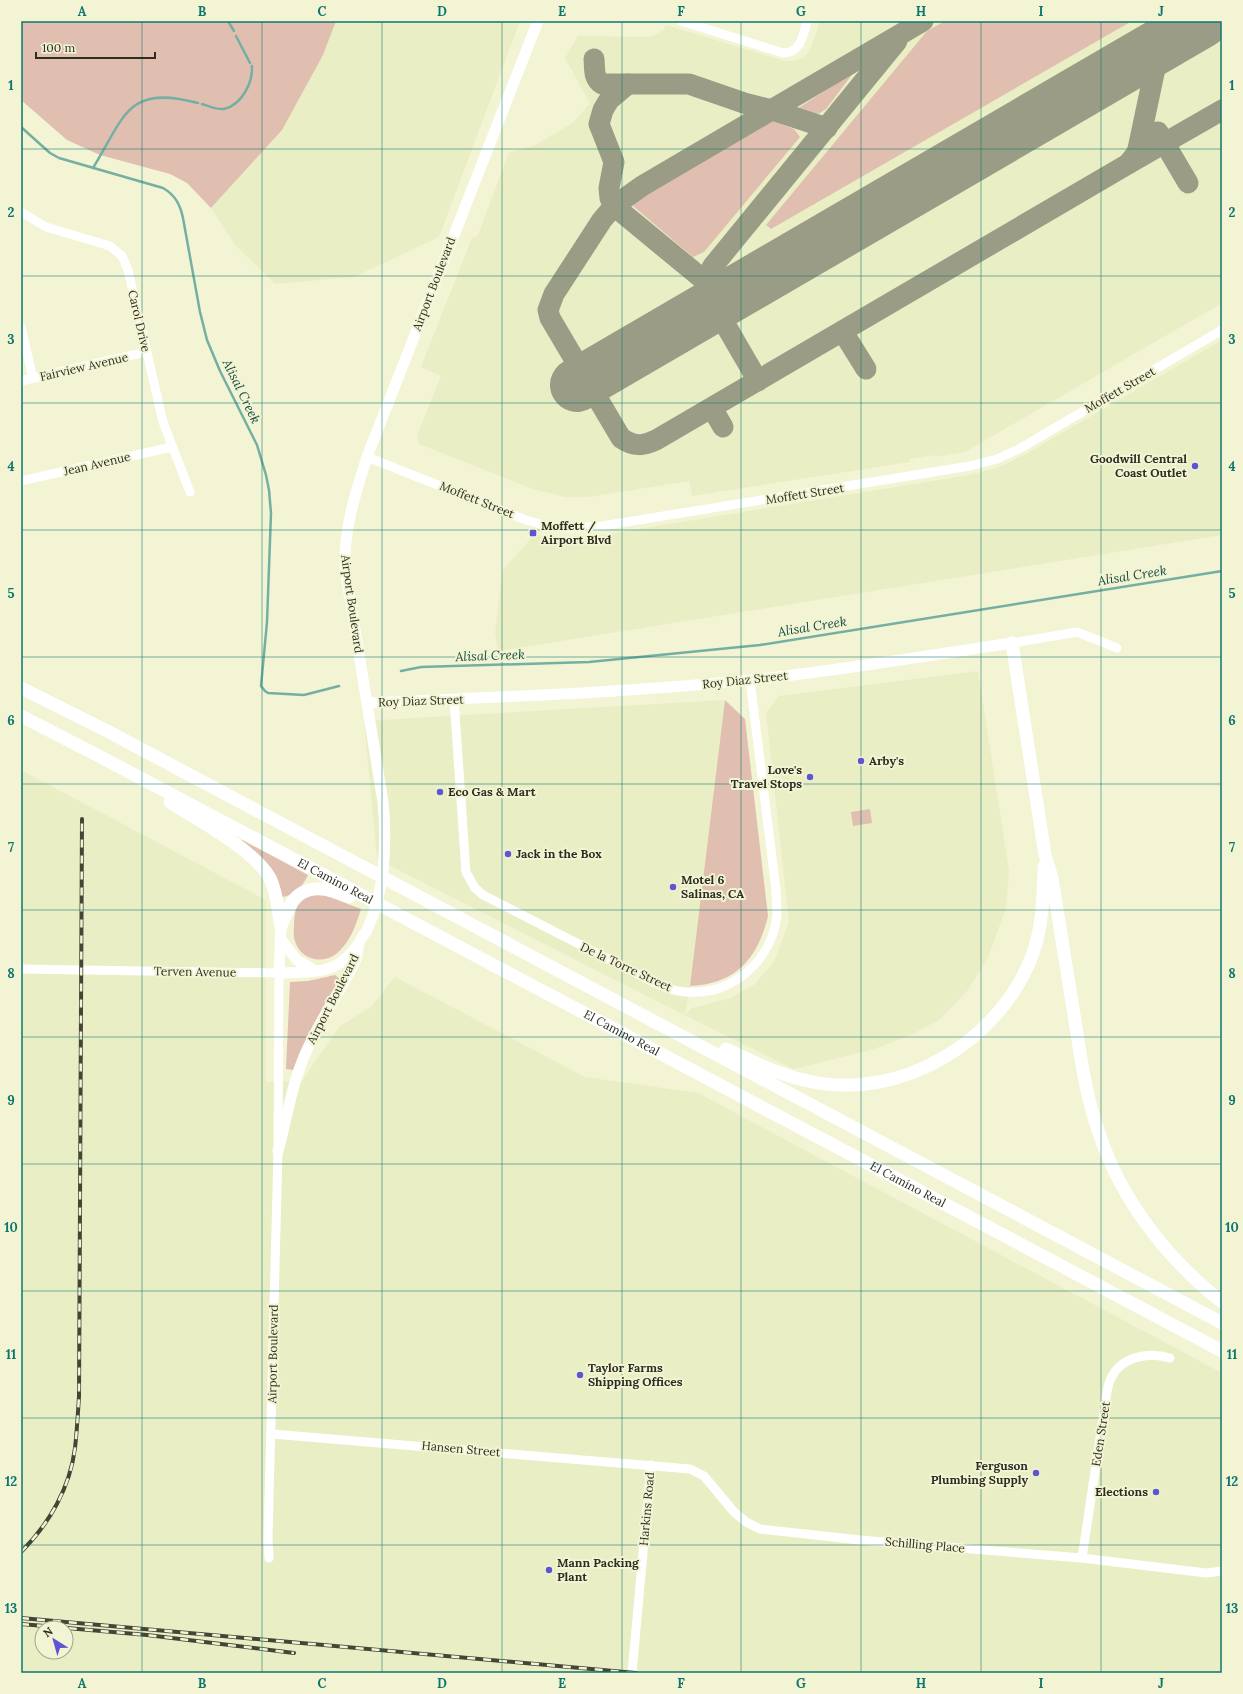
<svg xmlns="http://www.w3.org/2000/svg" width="1243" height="1694" viewBox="0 0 1243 1694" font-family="Lora,serif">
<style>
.built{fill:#eaeec5;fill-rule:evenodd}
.green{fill:#e0bfb1}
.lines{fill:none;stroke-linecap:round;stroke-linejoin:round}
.stream{stroke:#74afa2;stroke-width:2.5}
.taxiway{stroke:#9b9c85;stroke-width:21}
.runway{stroke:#9b9c85;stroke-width:54}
.minor{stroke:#fff;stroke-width:9}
.major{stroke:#fff;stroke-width:11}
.highway{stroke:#fff;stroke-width:13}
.rail-casing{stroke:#444536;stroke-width:4}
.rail{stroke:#f2f4d4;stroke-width:2.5;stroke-dasharray:8;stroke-linecap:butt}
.grid{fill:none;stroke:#0f766e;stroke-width:1;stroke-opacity:0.55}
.poi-dot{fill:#5e56cf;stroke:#f2f4d4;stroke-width:1.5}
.labels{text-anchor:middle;stroke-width:4;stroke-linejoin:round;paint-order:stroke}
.street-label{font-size:12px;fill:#2d2e21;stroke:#f2f4d4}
.poi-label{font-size:12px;font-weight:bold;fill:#2d2e21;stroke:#f2f4d4;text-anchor:start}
.water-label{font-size:13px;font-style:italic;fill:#184c43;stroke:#f2f4d4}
.neatline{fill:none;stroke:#0f766e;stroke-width:1.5}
.grid-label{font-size:13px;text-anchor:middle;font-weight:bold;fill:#0f766e}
</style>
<rect width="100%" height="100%" fill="#f2f4d4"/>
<g class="built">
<path d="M336,21H520L439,237L354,277L275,284L236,246L211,208L231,186L323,55Z"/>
<path d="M820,21H1222V303L965,452L933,457V455L909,459L910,462L692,496L689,481L589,497H565L533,489L419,444L417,436L441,376L421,367L472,238L478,235L509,152L534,146L574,122L590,103L565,58L578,36L650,37L664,30L666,25L785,61H792L803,58L807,54L811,48Z"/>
<path d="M1222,340V535L498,651L495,632L503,570L535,534L551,538H584L969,475L997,468L1024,455Z"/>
<path d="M978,671L1009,871L1006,908L987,960L967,991L940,1019L913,1034L874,1049L794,1069L684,1015L377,859L364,721L725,700L690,986L685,1015L692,1008L730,998L754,985L774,962L789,922L766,713L779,696Z"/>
<path d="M21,770L266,900V1082L302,1081L339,1027L371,1007L395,977L585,1077L698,1093L1222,1373V1673H21ZM42,1628H66V1652H42Z"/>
</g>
<g class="green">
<path d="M21,21H336L323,55L282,130L211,208L187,183L170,174L100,155L67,140L21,100Z"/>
<path d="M945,21H1132L771,229L766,225L927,31Z"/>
<path d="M854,72L826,109L818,114L797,109Z"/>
<path d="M773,121L794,129L800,137L704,252L693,257L633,206L637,199Z"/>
<path d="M725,700L745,719L768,916C758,958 736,984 690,986Z"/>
<path d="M870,809L872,823L853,826L851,812Z"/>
<path d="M242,840L308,875C302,887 296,894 283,897L240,843Z"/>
<path d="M319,893L361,909C356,925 350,943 336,954C321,965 300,959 295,941C293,936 294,930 294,925C295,905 298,898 319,893Z"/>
<path d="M335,975L340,979L293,1070L286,1069L290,982L308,981Z"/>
</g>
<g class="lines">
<g class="stream">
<path d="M228,21L234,31"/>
<path d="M236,36L250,63"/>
<path d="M202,104C209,106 217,110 224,109C242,105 253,82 252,66"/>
<path d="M21,127L50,153L59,158L163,188C175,195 180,204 183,218L200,312L207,340L220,371L257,445L266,475L269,490L271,513L267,622L261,686L265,691L268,693L304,695L339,686"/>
<path d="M93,168C125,116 127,84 198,103"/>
<path d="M401,671L421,667L589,662L760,645L1222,571"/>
</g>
<g class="taxiway">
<path d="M923,21L642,186L614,206L602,220L554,294L548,310L550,318L621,438C634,447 643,446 656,440L1128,164L1136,154L1138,149L1165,21"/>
<path d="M594,59C595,69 593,78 602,84H689L744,103L772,110L827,128"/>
<path d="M628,84L609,100L603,110L599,124L614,162L609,188L610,198L614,206L705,281"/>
<path d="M1158,132L1188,183"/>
<path d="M1128,164L1222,110"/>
<path d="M843,332L866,369"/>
<path d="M758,381L707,293L705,281L713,266L897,41"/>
<path d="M712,408L723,427"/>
</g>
<path class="runway" d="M577,385L1202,21"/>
<g class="minor">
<path d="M681,21L783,53C801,53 803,35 807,21"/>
<path d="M21,212L46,227L110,246L122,256L128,270L163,422L190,492"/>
<path d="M21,327L33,378"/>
<path d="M21,381L146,352"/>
<path d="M367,457L526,520L547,526L566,528L602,526L970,466L997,459L1019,449L1222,330"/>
<path d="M21,481L172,447"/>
<path d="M1012,643L1077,632L1117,648"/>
<path d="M454,699L466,872L475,888L483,895L653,982C663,987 674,991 685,992C732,996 772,961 777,915C777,907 776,898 776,890L750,680"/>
<path d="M21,969L279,973L278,1151L268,1538L269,1558"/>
<path d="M272,1434L690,1469L704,1476L734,1512L746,1522L760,1529L860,1540L1082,1558L1206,1573L1222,1571"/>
<path d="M1082,1558L1105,1405C1106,1398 1107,1390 1109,1383C1118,1357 1147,1351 1170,1358"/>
<path d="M632,1673L651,1465"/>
</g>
<g class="major">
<path d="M367,703C495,697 623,693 750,680C838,671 925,656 1012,643"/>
<path d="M281,926L279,973C300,972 328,975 345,959C350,955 354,950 358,945"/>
<path d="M280,938L297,960L315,971"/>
<path d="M278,1151C287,1118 292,1083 306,1052C320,1020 340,992 355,961C358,955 357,949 359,943C361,938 364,935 367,930C385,892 387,843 383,802L345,568C344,527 355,495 367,457L538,21"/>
</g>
<g class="highway">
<path d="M1012,643L1045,855L1052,878C1060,925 1067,973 1075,1021C1081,1059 1086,1097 1099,1133C1121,1200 1167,1259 1222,1302"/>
<path d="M21,688L109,732L1222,1323"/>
<path id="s1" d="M21,716L97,755L1222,1351"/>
<path d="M170,802C199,821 253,849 270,878C277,892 278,911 281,926"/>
<path d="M281,926C284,919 287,911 291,904C304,882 330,888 349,897"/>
<path d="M726,1049C753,1062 779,1075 808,1081C901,1102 1001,1041 1033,953C1043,925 1043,896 1044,867"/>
</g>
<defs>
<g id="rail">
<path d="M21,1552C49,1524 70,1488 75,1448C77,1430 78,1413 79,1396L82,819"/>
<path d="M21,1618L636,1673"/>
<path d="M21,1624L147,1635L294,1653"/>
</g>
</defs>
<use href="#rail" class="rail-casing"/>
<use href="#rail" class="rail"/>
</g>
<path class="grid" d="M142,21V1673M262,21V1673M382,21V1673M502,21V1673M622,21V1673M741,21V1673M861,21V1673M981,21V1673M1101,21V1673M21,149H1222M21,276H1222M21,403H1222M21,530H1222M21,657H1222M21,784H1222M21,910H1222M21,1037H1222M21,1164H1222M21,1291H1222M21,1418H1222M21,1545H1222"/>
<g class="poi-dot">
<circle cx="1195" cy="466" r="4"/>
<rect x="529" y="529" width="8" height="8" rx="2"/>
<circle cx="861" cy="761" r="4"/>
<circle cx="810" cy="777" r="4"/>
<circle cx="440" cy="792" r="4"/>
<circle cx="508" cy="854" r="4"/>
<circle cx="673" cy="887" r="4"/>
<circle cx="580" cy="1375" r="4"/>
<circle cx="1036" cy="1473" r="4"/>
<circle cx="1156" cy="1492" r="4"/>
<circle cx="549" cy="1570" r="4"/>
</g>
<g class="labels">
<g class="street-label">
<text transform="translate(434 284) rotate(-69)" y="4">Airport Boulevard</text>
<text transform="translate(139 321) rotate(77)" y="4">Carol Drive</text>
<text transform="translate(84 367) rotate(-13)" y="4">Fairview Avenue</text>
<text transform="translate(1120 390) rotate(-30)" y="4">Moffett Street</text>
<text transform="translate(97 464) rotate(-13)" y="4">Jean Avenue</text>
<text transform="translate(805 494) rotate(-9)" y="4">Moffett Street</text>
<text transform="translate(477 500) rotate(22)" y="4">Moffett Street</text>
<text transform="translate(352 604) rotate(82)" y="4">Airport Boulevard</text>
<text transform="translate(745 680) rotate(-6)" y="4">Roy Diaz Street</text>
<text transform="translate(421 701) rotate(-2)" y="4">Roy Diaz Street</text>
<text dy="4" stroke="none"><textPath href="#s1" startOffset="355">El Camino Real</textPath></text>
<text transform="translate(626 967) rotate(25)" y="4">De la Torre Street</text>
<text transform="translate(195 972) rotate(1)" y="4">Terven Avenue</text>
<text transform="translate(333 999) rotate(-63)" y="4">Airport Boulevard</text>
<text dy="4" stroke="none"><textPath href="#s1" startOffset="679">El Camino Real</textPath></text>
<text dy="4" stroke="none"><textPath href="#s1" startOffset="1003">El Camino Real</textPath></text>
<text transform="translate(273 1354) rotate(-89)" y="4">Airport Boulevard</text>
<text transform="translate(1101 1434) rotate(-81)" y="4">Eden Street</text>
<text transform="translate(461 1449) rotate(5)" y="4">Hansen Street</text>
<text transform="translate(647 1509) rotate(-85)" y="4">Harkins Road</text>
<text transform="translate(925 1545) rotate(5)" y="4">Schilling Place</text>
</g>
<g class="poi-label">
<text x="1187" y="463" text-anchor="end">Goodwill Central<tspan x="1187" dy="14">Coast Outlet</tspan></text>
<text x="541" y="530">Moffett /<tspan x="541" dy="14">Airport Blvd</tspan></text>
<text x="869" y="765">Arby's</text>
<text x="802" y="774" text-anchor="end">Love's<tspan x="802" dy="14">Travel Stops</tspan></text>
<text x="448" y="796">Eco Gas &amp; Mart</text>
<text x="516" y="858">Jack in the Box</text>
<text x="681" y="884">Motel 6<tspan x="681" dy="14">Salinas, CA</tspan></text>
<text x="588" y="1372">Taylor Farms<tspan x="588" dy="14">Shipping Offices</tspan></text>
<text x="1028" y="1470" text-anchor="end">Ferguson<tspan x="1028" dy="14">Plumbing Supply</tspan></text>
<text x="1148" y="1496" text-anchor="end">Elections</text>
<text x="557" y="1567">Mann Packing<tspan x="557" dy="14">Plant</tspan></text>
</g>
<g class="water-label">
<text transform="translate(242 391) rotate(64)" y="5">Alisal Creek</text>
<text transform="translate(1132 575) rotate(-9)" y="5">Alisal Creek</text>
<text transform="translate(812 626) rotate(-9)" y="5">Alisal Creek</text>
<text transform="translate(490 655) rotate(-2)" y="5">Alisal Creek</text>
</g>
</g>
<rect width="1243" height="1694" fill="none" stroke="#f2f4d4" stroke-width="44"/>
<g transform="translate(54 1640) rotate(323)"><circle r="19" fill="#f2f4d4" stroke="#a3a58c"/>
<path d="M0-3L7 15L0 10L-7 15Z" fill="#5e56cf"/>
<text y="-6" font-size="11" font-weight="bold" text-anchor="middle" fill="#2d2e21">N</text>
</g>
<path d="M36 52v6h119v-6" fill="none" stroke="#2d2e21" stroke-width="2"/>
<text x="42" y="52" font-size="12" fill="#2d2e21" stroke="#f2f4d4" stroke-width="3" paint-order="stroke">100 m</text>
<rect x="22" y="22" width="1199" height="1650" class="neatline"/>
<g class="grid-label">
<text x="82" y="16">A</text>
<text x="202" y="16">B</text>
<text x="322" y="16">C</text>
<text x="442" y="16">D</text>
<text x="562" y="16">E</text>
<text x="681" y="16">F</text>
<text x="801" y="16">G</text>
<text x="921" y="16">H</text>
<text x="1041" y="16">I</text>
<text x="1161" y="16">J</text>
<text x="11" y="90">1</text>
<text x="1232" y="90">1</text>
<text x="11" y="217">2</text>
<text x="1232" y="217">2</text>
<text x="11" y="344">3</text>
<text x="1232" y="344">3</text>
<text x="11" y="471">4</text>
<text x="1232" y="471">4</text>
<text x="11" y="598">5</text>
<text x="1232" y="598">5</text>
<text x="11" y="725">6</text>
<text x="1232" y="725">6</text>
<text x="11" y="852">7</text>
<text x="1232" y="852">7</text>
<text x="11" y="978">8</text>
<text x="1232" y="978">8</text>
<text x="11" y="1105">9</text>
<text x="1232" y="1105">9</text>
<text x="11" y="1232">10</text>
<text x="1232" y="1232">10</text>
<text x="11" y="1359">11</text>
<text x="1232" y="1359">11</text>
<text x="11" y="1486">12</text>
<text x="1232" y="1486">12</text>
<text x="11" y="1613">13</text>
<text x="1232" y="1613">13</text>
<text x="82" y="1688">A</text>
<text x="202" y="1688">B</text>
<text x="322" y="1688">C</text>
<text x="442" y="1688">D</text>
<text x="562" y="1688">E</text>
<text x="681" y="1688">F</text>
<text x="801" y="1688">G</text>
<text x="921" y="1688">H</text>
<text x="1041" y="1688">I</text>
<text x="1161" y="1688">J</text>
</g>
</svg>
